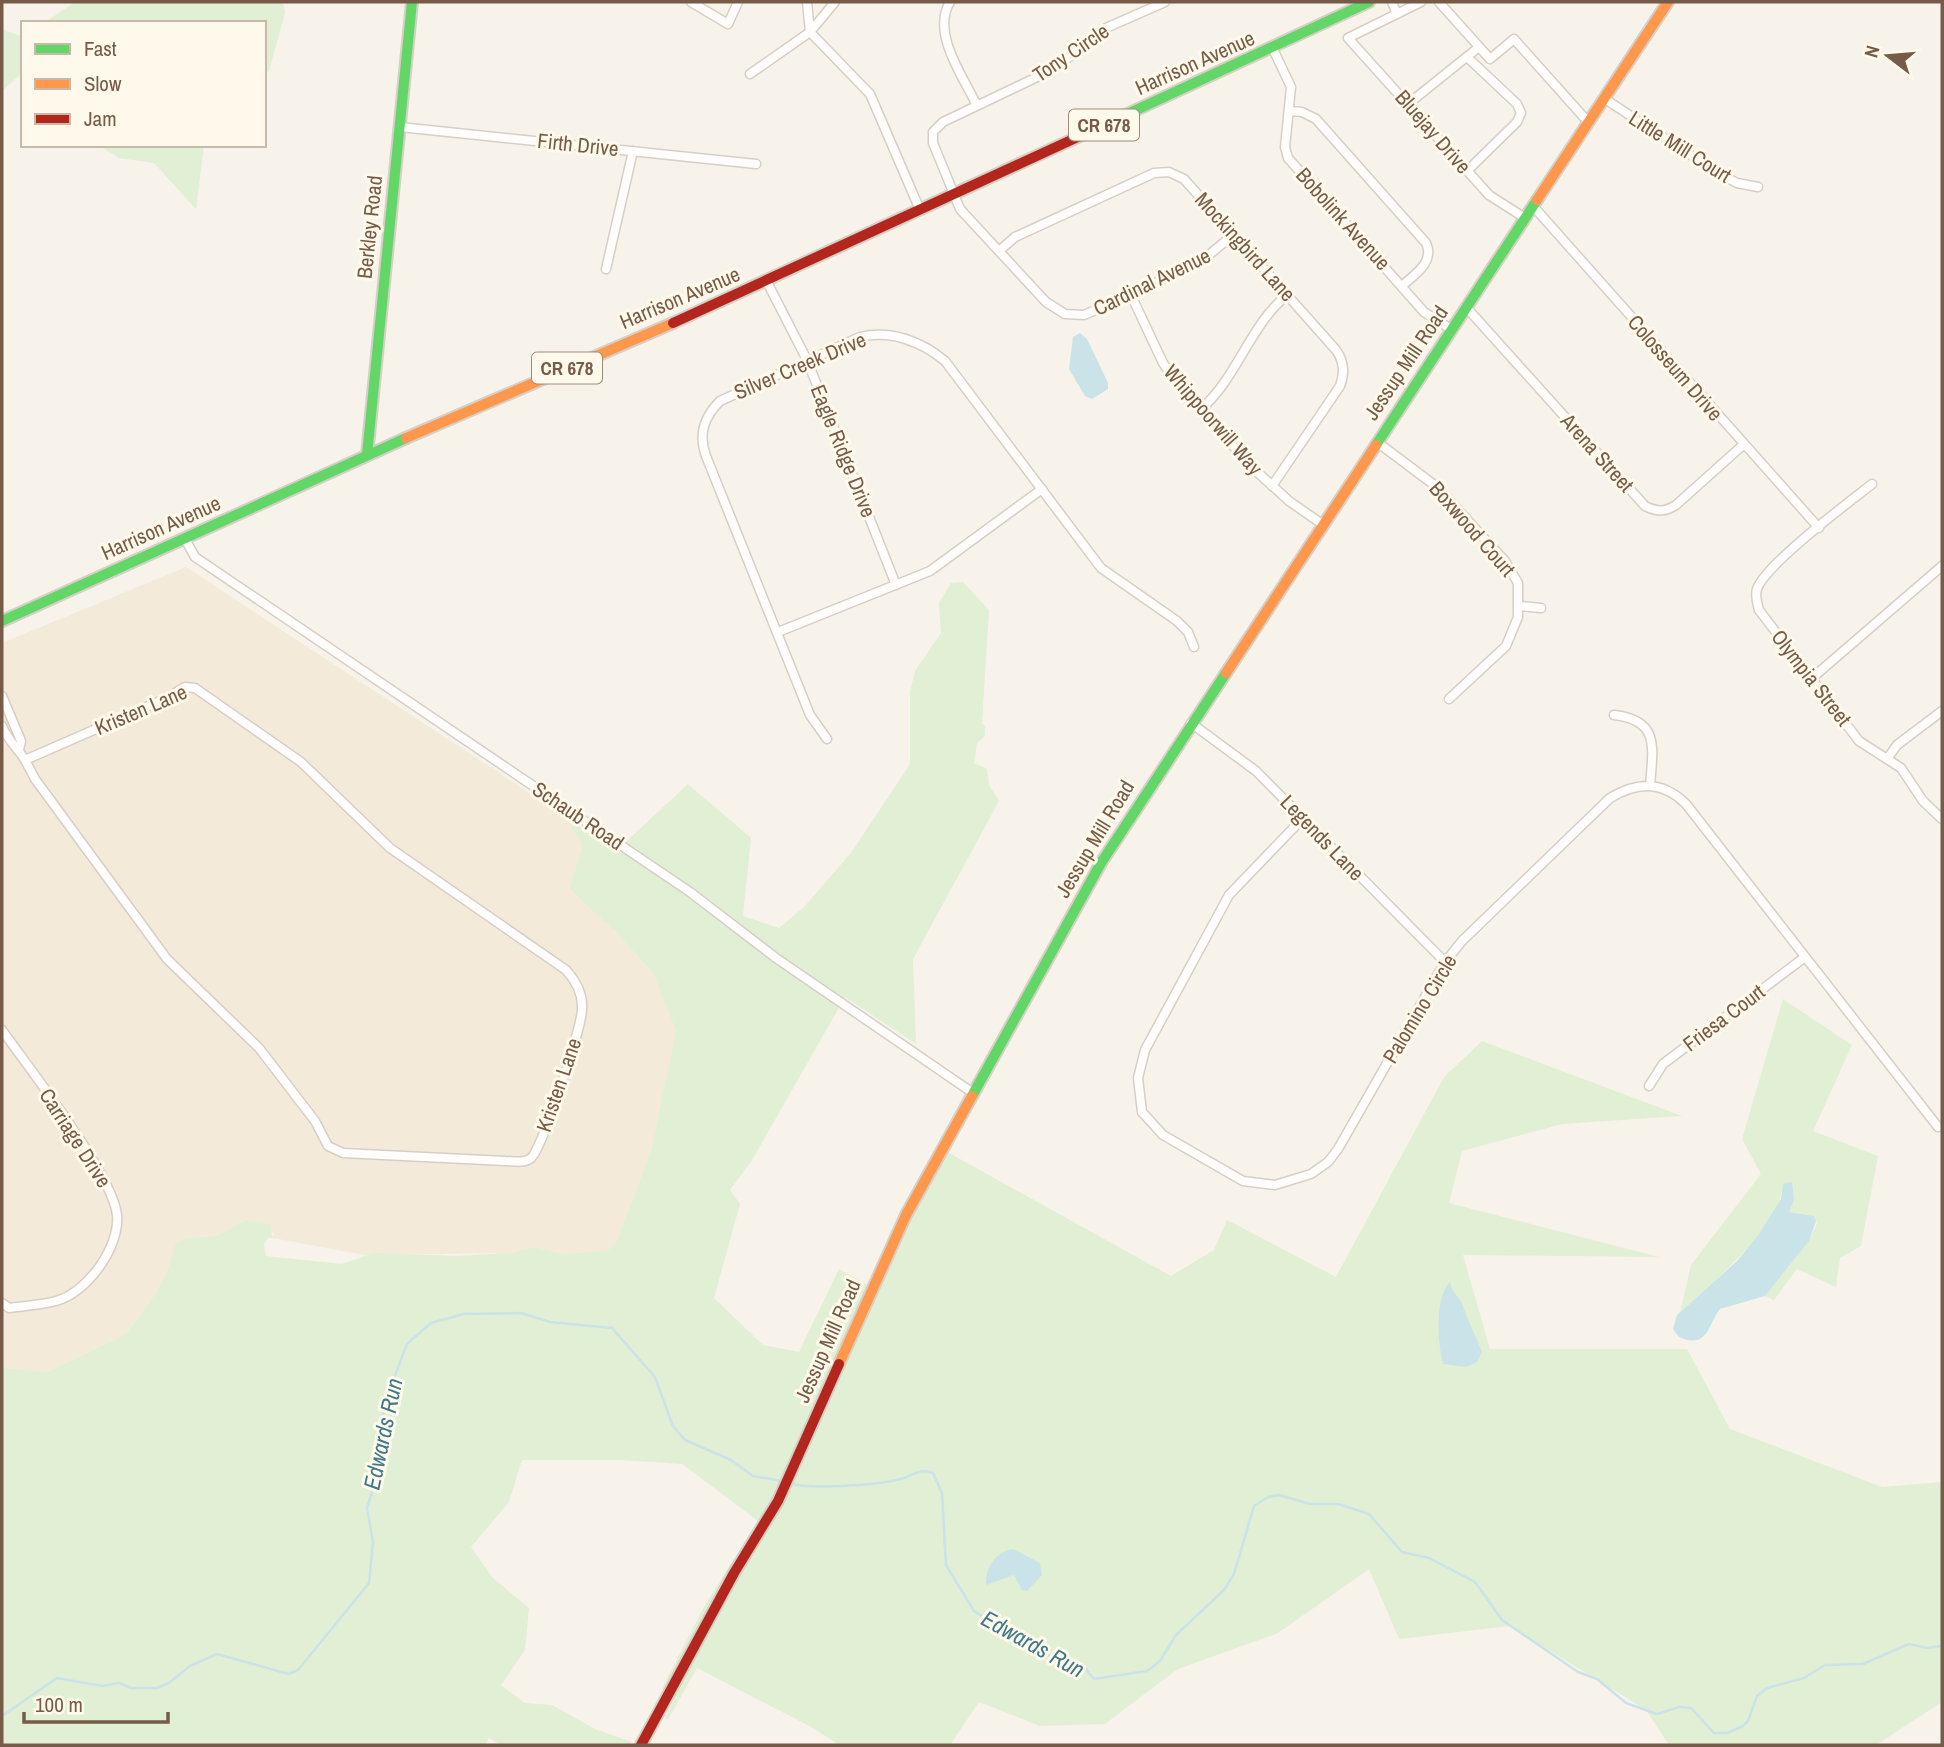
<svg xmlns="http://www.w3.org/2000/svg" width="1944" height="1747" viewBox="0 0 1944 1747" font-family="'Archivo Narrow',sans-serif">
<style>
.residential{fill:#f3eada}
.green{fill:#e1efd4}
.water{fill:#cae3e8}
.lines{fill:none;stroke-linecap:round;stroke-linejoin:round}
.stream{stroke:#cae3e8;stroke-width:2.5}
.street-casing{stroke:#d6cfc6;stroke-width:11}
.fast-casing{stroke:#d6cfc6;stroke-width:14}
.slow-casing{stroke:#d6cfc6;stroke-width:14}
.jam-casing{stroke:#d6cfc6;stroke-width:14}
.street{stroke:#fefdfc;stroke-width:8}
.fast{stroke:#63d668;stroke-width:10}
.slow{stroke:#ff974d;stroke-width:10}
.jam{stroke:#b3261e;stroke-width:10}
.labels{text-anchor:middle;stroke-width:6;stroke-linejoin:round;paint-order:stroke}
.shield{fill:#fff9eb;stroke:#9f8b79;stroke-width:2}
.shield-label{font-size:19px;font-weight:bold;fill:#765c48}
.street-label{font-size:21px;fill:#765c48;stroke:#fff9eb}
.water-label{font-size:23px;font-style:italic;fill:#41798b;stroke:#fff9eb}
</style>
<rect width="100%" height="100%" fill="#f7f3ea"/>
<path class="residential" d="M186,567L572,821L571,828L583,845L614,930L653,973L676,1031L651,1151L616,1243L608,1250L563,1254L533,1247L510,1253L364,1255L273,1238L274,1233L246,1220L216,1236L184,1238L175,1245L167,1272L154,1296L126,1334L48,1372L2,1368V643Z"/>
<g class="green">
<path d="M75,2H283L285,13L269,71L264,73V23H44Z"/>
<path d="M2,29L23,37V72L2,91Z"/>
<path d="M98,145H204L196,209L154,163L119,158Z"/>
<path d="M963,582L989,610L982,723L985,727V736L977,743L974,763L987,769L989,785L999,801L913,959L916,1044L845,997L751,1162L730,1190L740,1204L714,1298L763,1345L799,1352L839,1269L871,1287L942,1149L1171,1276L1214,1250L1227,1220L1336,1277L1444,1077L1482,1041L1682,1116L1562,1124L1462,1151L1449,1203L1659,1257L1463,1255L1490,1349H1687L1730,1429L1882,1487L1942,1482V1702L1876,1745H1669L1646,1710L1510,1626L1399,1639L1369,1569L1278,1633L1178,1669L1105,1724L1040,1726L979,1702L950,1745H839L815,1729L697,1668L668,1720L665,1718L674,1700L665,1695L662,1688L705,1605L758,1521L682,1464L620,1460H522L509,1502L471,1547L492,1577L529,1608L525,1650L501,1685L525,1703L552,1705L595,1729L632,1742L630,1745H500L489,1738L485,1745H2V1368L48,1372L126,1334L154,1296L167,1272L175,1245L184,1238L216,1236L246,1220L269,1224L273,1238H268L264,1244L266,1256L342,1264L374,1253L456,1256L510,1253L534,1247L563,1254L608,1250L616,1243L651,1151L676,1031L653,973L614,930L570,889L583,845L571,828L572,821L616,851L688,784L751,838L743,916L779,928L804,907L851,853L910,764V692L915,671L941,633L939,603L951,583Z"/>
<path d="M1783,999L1852,1045L1813,1131L1878,1156L1861,1246L1840,1258L1836,1287L1797,1269L1774,1300L1765,1296L1809,1241L1817,1223L1814,1216L1789,1212L1782,1187C1782,1225 1708,1287 1680,1312L1691,1265L1761,1174L1742,1139Z"/>
</g>
<g class="water">
<path d="M1080,333L1087,339L1108,383V389L1092,399L1085,396L1069,369L1073,337Z"/>
<path d="M1792,1182L1794,1200L1789,1212L1814,1216L1816,1221L1809,1241L1765,1296L1720,1309C1708,1324 1708,1350 1679,1337L1673,1329L1677,1315L1737,1261L1759,1234L1781,1199L1783,1184Z"/>
<path d="M1450,1282C1451,1293 1460,1297 1463,1306C1468,1322 1476,1336 1482,1352L1477,1362L1466,1367L1443,1364C1438,1343 1434,1298 1450,1282Z"/>
<path d="M1013,1549L1040,1563L1042,1575L1027,1591L1022,1590L1014,1575L986,1585C985,1568 996,1551 1013,1549Z"/>
</g>
<g class="lines">
<g class="stream">
<path d="M788,1483C810,1490 874,1485 897,1480C912,1477 918,1467 933,1473L942,1493L946,1565L974,1611L1018,1639L1038,1645L1047,1655L1084,1667L1094,1679L1147,1671L1160,1661L1176,1635L1224,1590L1234,1574L1254,1506L1268,1497L1279,1495L1310,1504H1338L1369,1514L1402,1552L1429,1558L1475,1582L1502,1620L1578,1672L1597,1679L1626,1703L1657,1714L1679,1707L1691,1708L1714,1733H1727L1743,1726L1748,1721L1757,1696L1767,1688L1804,1678L1825,1665L1863,1664L1909,1644L1927,1648L1942,1646"/>
<path d="M2,1716L57,1678L102,1686L119,1683L131,1688H157L169,1683L190,1666L217,1654L289,1674L298,1670L369,1583L373,1542L367,1508L380,1467L381,1422L389,1391L407,1344L431,1323L464,1314L521,1313L550,1322L612,1328L655,1377L673,1426L685,1440L731,1460L753,1476L782,1481"/>
</g>
<defs>
<g id="street">
<path d="M691,2L728,24L738,2"/>
<path d="M807,2L810,32L835,2"/>
<path d="M950,2C931,33 963,76 976,104"/>
<path d="M1165,2L1106,28L1054,69L943,122L933,132V143L960,209L1046,302L1065,314L1084,315L1131,295L1205,258L1233,235"/>
<path d="M1392,2L1397,14"/>
<path d="M1421,2L1348,38L1489,195L1525,218"/>
<path d="M1439,2L1490,59L1514,39L1589,123"/>
<path d="M1273,49L1291,87L1285,147L1288,158L1424,312L1451,329"/>
<path d="M750,74L810,32L870,94L920,210"/>
<path d="M1605,99L1718,173L1737,183L1758,187"/>
<path d="M1408,104L1479,47"/>
<path d="M1290,111L1302,112L1316,119L1426,243C1435,262 1415,274 1402,286"/>
<path d="M400,127L756,164"/>
<path d="M1467,171L1517,122L1521,113L1517,104L1467,57"/>
<path d="M1533,206L1819,528"/>
<path d="M999,251L1015,237L1154,173L1169,172L1184,179L1336,350C1344,361 1345,373 1340,386L1272,486"/>
<path d="M606,269L633,151"/>
<path d="M767,282L807,360L896,585"/>
<path d="M1131,295L1163,363L1182,390L1255,470L1289,501L1322,524"/>
<path d="M1466,307L1645,506C1657,512 1665,512 1676,505L1743,445"/>
<path d="M1201,409C1237,378 1250,325 1287,295"/>
<path d="M1377,442L1437,487L1505,561L1518,583V617L1506,646L1449,699"/>
<path d="M1872,484C1848,503 1766,564 1757,589C1755,595 1757,603 1759,610L1859,741L1901,768L1923,801L1942,819"/>
<path d="M185,539L195,557L690,892L776,958L973,1093"/>
<path d="M1520,606L1541,608"/>
<path d="M778,632L930,571L1042,489"/>
<path d="M1811,679L1942,566"/>
<path d="M2,696L21,741L19,750"/>
<path d="M1614,715C1660,720 1653,748 1650,785"/>
<path d="M1191,723L1256,771L1445,962"/>
<path d="M2,726C8,741 17,747 25,760L167,698L185,687L195,688L301,762L390,848L566,970C576,981 583,994 582,1009C582,1027 542,1149 531,1158C524,1164 513,1161 505,1161L343,1153L328,1146L315,1121L259,1048L167,959L35,779L25,760"/>
<path d="M827,739L810,715L706,456C698,434 704,417 720,401L860,337C891,330 921,341 945,361L1101,568L1177,621L1188,632L1194,647"/>
<path d="M1887,759L1897,745L1942,711"/>
<path d="M1303,818L1229,895L1145,1050L1138,1078L1142,1112L1163,1135L1243,1181L1275,1185L1311,1174L1328,1162L1338,1149L1445,962L1462,941L1610,798C1638,781 1663,781 1686,804L1938,1127"/>
<path d="M2,1030C28,1067 113,1175 117,1215C120,1247 87,1293 56,1301C41,1305 24,1306 9,1308L2,1303"/>
<path d="M1649,1086L1663,1064L1805,957"/>
</g>
<g id="fast">
<path d="M1080,136L1369,2"/>
<path d="M1376,445L1537,200"/>
<path d="M367,455L412,2"/>
<path d="M2,621L406,438"/>
<path d="M972,1096L1101,863L1226,673"/>
</g>
<g id="slow">
<path d="M1537,200L1668,2"/>
<path d="M406,438L673,323"/>
<path d="M1226,673L1376,445"/>
<path d="M839,1364L906,1215L972,1096"/>
</g>
<g id="jam">
<path d="M673,323L1080,136"/>
<path d="M641,1745L734,1573L778,1501L839,1364"/>
</g>
</defs>
<use href="#street" class="street-casing"/>
<use href="#fast" class="fast-casing"/>
<use href="#slow" class="slow-casing"/>
<use href="#jam" class="jam-casing"/>
<use href="#street" class="street"/>
<use href="#fast" class="fast"/>
<use href="#slow" class="slow"/>
<use href="#jam" class="jam"/>
</g>
<g class="labels">
<g class="shield">
<rect x="1069" y="109.5" width="70" height="31" rx="5"/>
<rect x="532" y="352.5" width="70" height="31" rx="5"/>
</g>
<g class="shield-label">
<text x="1104" y="132">CR 678</text>
<text x="567" y="375">CR 678</text>
</g>
<g class="street-label">
<text transform="translate(1071 53) rotate(-34)" y="7">Tony Circle</text>
<text transform="translate(1195 63) rotate(-24)" y="7">Harrison Avenue</text>
<text transform="translate(1433 132) rotate(49)" y="7">Bluejay Drive</text>
<text transform="translate(578 145) rotate(6)" y="7">Firth Drive</text>
<text transform="translate(1680 147) rotate(32)" y="7">Little Mill Court</text>
<text transform="translate(1343 219) rotate(48)" y="7">Bobolink Avenue</text>
<text transform="translate(370 227) rotate(-84)" y="7">Berkley Road</text>
<text transform="translate(1245 247) rotate(48)" y="7">Mockingbird Lane</text>
<text transform="translate(1152 282) rotate(-26)" y="7">Cardinal Avenue</text>
<text transform="translate(680 298) rotate(-23)" y="7">Harrison Avenue</text>
<text transform="translate(1406 363) rotate(-56)" y="7">Jessup Mill Road</text>
<text transform="translate(800 366) rotate(-23)" y="7">Silver Creek Drive</text>
<text transform="translate(1675 368) rotate(49)" y="7">Colosseum Drive</text>
<text transform="translate(1213 420) rotate(49)" y="7">Whippoorwill Way</text>
<text transform="translate(843 451) rotate(68)" y="7">Eagle Ridge Drive</text>
<text transform="translate(1597 453) rotate(48)" y="7">Arena Street</text>
<text transform="translate(161 528) rotate(-24)" y="7">Harrison Avenue</text>
<text transform="translate(1472 529) rotate(49)" y="7">Boxwood Court</text>
<text transform="translate(1811 678) rotate(52)" y="7">Olympia Street</text>
<text transform="translate(141 710) rotate(-23)" y="7">Kristen Lane</text>
<text transform="translate(578 816) rotate(34)" y="7">Schaub Road</text>
<text transform="translate(1322 838) rotate(46)" y="7">Legends Lane</text>
<text transform="translate(1095 839) rotate(-59)" y="7">Jessup Mill Road</text>
<text transform="translate(1420 1009) rotate(-59)" y="7">Palomino Circle</text>
<text transform="translate(1724 1018) rotate(-37)" y="7">Friesa Court</text>
<text transform="translate(559 1085) rotate(-71)" y="7">Kristen Lane</text>
<text transform="translate(75 1138) rotate(57)" y="7">Carriage Drive</text>
<text transform="translate(828 1341) rotate(-66)" y="7">Jessup Mill Road</text>
</g>
<g class="water-label">
<text transform="translate(383 1434) rotate(-78)" y="8">Edwards Run</text>
<text transform="translate(1033 1644) rotate(29)" y="8">Edwards Run</text>
</g>
</g>
<rect width="1944" height="1747" fill="none" stroke="#765c48" stroke-width="7"/>
<rect x="21" y="21" width="245" height="126" fill="#fff9eb" stroke="#c8baaa" stroke-width="2"/>
<rect x="35" y="44" width="35" height="10" fill="#63d668" stroke="#c8baaa" stroke-width="2"/>
<text x="84" y="56" font-size="21" fill="#765c48">Fast</text>
<rect x="35" y="79" width="35" height="10" fill="#ff974d" stroke="#c8baaa" stroke-width="2"/>
<text x="84" y="91" font-size="21" fill="#765c48">Slow</text>
<rect x="35" y="114" width="35" height="10" fill="#b3261e" stroke="#c8baaa" stroke-width="2"/>
<text x="84" y="126" font-size="21" fill="#765c48">Jam</text>
<g transform="translate(1888 56) rotate(286)" stroke="#fff9eb" stroke-width="5" paint-order="stroke">
<path d="M0-5L12 26L0 18L-12 26Z" fill="#765c48"/>
<text y="-10" font-size="19" font-weight="bold" text-anchor="middle" fill="#765c48">N</text>
</g>
<path d="M24 1712v10h144v-10" fill="none" stroke="#765c48" stroke-width="3.5"/>
<text x="35" y="1712" font-size="21" fill="#765c48" stroke="#fff9eb" stroke-width="5" paint-order="stroke">100 m</text>
</svg>
